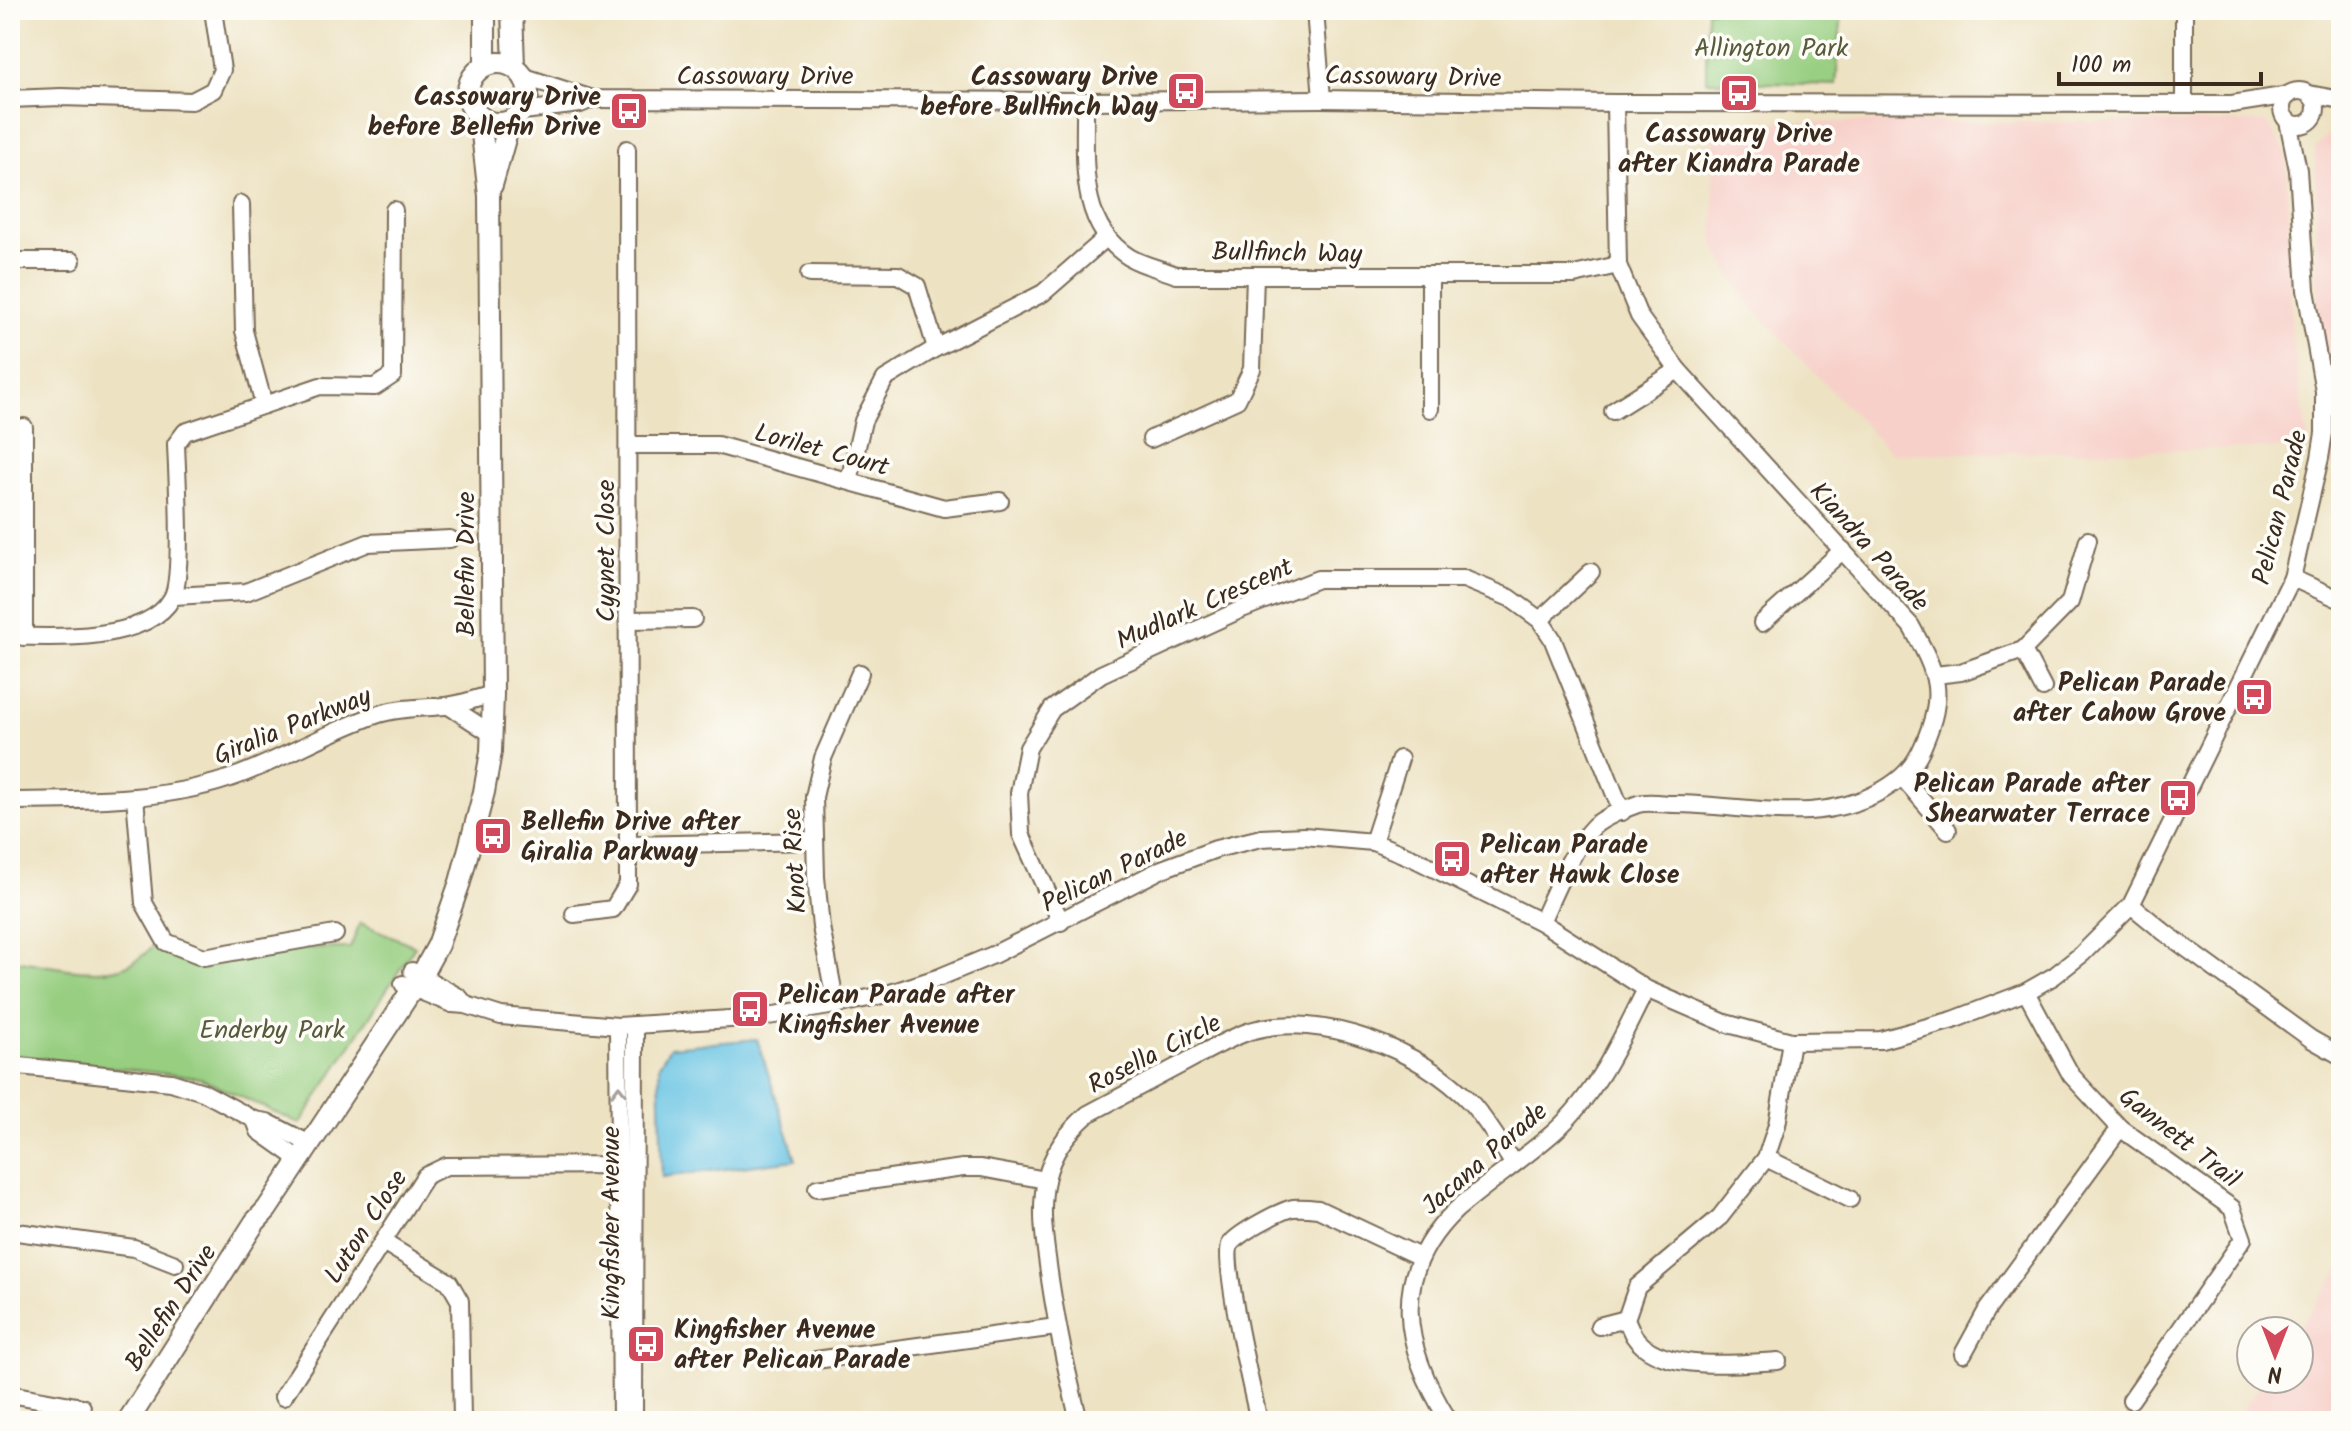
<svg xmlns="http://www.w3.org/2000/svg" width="2351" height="1431" viewBox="0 0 2351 1431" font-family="Kalam,sans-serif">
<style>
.built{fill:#f7d0c9}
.green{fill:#97ce80;stroke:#697c4f;stroke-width:2}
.water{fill:#65c2e3;stroke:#507680;stroke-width:2}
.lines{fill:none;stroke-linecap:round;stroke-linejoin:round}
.minor-casing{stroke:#796a57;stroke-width:20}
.major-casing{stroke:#796a57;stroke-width:24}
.minor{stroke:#fff;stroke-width:16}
.major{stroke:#fff;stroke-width:20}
.oneway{stroke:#a79f9a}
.labels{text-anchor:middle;stroke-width:7;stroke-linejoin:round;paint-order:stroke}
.park-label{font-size:26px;fill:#575b3b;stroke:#fdfcf7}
.street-label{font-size:26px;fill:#3b2a1e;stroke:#fdfcf7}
.poi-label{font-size:26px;font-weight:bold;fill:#3b2a1e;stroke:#fdfcf7;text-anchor:end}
</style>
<rect width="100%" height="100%" fill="#fdfcf7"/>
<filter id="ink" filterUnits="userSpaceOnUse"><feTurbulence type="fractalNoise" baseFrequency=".0125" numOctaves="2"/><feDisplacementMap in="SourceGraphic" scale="16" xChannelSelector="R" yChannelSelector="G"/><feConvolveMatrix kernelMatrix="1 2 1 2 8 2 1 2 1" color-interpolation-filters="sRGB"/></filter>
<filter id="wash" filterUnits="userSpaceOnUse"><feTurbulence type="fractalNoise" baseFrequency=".006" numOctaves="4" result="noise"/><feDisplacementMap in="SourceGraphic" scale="32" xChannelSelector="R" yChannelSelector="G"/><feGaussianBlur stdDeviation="1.8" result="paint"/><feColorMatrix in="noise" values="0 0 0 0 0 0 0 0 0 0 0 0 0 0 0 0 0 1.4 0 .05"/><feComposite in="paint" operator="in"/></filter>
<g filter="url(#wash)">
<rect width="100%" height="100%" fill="#ede2c2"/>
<g class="built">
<path d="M1713,122H2266L2286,152L2292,336L2309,448L1892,454L1749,304L1714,245Z"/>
<path d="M2341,122V470L2320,458L2315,148Z"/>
<path d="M2341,1268V1421H2234L2264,1379H2299L2297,1331Z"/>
</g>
<g class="green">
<path d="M1707,10H1838L1841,23L1836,85L1706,81Z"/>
<path d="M360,923L415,946L300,1124L200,1078L10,1055V951L19,961C49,965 98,978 126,966C138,961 147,952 156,943L181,960L216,961L243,960L276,949L350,948Z"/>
</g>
<path class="water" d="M757,1039L796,1160L662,1177L659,1065L670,1047Z"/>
</g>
<g filter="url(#ink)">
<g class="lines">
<defs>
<g id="minor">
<path d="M1315,10L1322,99"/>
<path d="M2184,10V102"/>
<path d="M525,77L593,99L1085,101L1322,99L1615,103L2232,104L2289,95"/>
<circle cx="2299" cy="108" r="17"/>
<path d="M2309,94L2341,100"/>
<path d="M10,99L61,97L192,101L213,90L222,70L213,10"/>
<path d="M1085,101C1086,155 1076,224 1129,257C1142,265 1161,269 1176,275H1574L1618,265"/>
<path d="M523,111L580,104L592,99"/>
<path d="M241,204L244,331L264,405"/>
<path d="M10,261H72"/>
<path d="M809,274L898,275L917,286L936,348"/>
<path d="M1430,277V409"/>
<path d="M1613,411L1678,370"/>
<path d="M24,427V637"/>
<path d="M1151,439L1237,400L1252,369L1255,275"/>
<path d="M629,445H717L944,508L1000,501"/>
<path d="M849,481L863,421L885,379L936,348L1043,293L1106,238"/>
<path d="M2292,578L2341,600"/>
<path d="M174,596L246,592L368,543L450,539"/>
<path d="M629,620L693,619"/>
<path d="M1540,620L1591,572"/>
<path d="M1762,623L1843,550"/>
<path d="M10,636C53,638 148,642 172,598C184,578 177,474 176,444L185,432L320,386L375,387L393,375L394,210"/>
<path d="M2023,650L2043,688"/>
<path d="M1935,675L1961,672L2023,650L2070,602L2088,540"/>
<path d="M449,706L492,734"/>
<path d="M1903,778L1948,830"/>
<path d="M135,797L144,903L166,942L204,957L335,934"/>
<path d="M10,801C86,800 167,802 239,775C285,758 333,729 379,714C401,707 423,708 445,706C461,705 477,698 493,694"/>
<path d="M1373,842L1400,759"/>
<path d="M628,845L815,841"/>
<path d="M2131,905L2164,932L2311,1039L2341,1056"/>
<path d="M574,914L613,909L628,884L627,149"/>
<path d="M1061,922L1021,834L1019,793L1028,748L1052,709L1101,674L1242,609L1318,579H1464L1510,598L1540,620L1552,638L1622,812"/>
<path d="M1541,922C1554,894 1572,848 1594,826C1603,818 1626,808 1638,804C1648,801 1663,804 1674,804C1746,804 1816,828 1883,790C1902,779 1914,767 1923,746C1946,693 1938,675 1911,626L1678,370L1639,316L1618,265L1615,103"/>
<path d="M412,971L459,997L465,1004"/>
<path d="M403,984L452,1004L466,1005L501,1016L618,1026L762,1017L836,1005L887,994L940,977L993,955L1162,869L1216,849L1261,838L1304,836L1373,842L1415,859L1541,922L1646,989L1725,1023L1791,1041L1881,1040L1953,1020L2026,992L2054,976L2082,954L2131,905L2292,578L2320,458L2324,433V391L2306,290L2298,170L2288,121"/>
<path d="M2026,992L2071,1075L2120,1128L2232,1208L2243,1239L2131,1400"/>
<path d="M836,1005L821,927L816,877L814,797L823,758L860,673"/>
<path d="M618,1026L621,1421"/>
<path d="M10,1065L171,1082L203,1092L255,1120L267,1122L310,1144"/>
<path d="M255,1120L259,1131L300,1160"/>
<path d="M1766,1158L1850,1199"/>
<path d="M817,1188L963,1168H981L1046,1180"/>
<path d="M10,1231L134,1248L175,1264"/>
<path d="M383,1242L449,1282L460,1301L462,1421"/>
<path d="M1599,1326L1626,1319"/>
<path d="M1963,1354L1987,1310L2120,1128"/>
<path d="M816,1360L1056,1327"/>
<path d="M1778,1361C1740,1363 1659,1374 1634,1336C1631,1331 1629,1325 1626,1319L1637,1287L1720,1217L1766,1158L1777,1125L1791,1041"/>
<path d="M10,1394L82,1407"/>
<path d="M283,1397L425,1176L446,1166L633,1165"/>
<path d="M634,1421L635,1026"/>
<path d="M1079,1421C1066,1369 1055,1318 1048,1265C1044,1237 1040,1208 1046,1180C1052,1152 1067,1133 1088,1114C1120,1097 1152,1080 1184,1063C1206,1051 1227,1039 1250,1031C1321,1010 1422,1050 1471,1103C1487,1121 1500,1143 1513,1163"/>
<path d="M1259,1421C1253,1395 1222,1262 1230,1245C1234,1235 1282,1210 1293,1208C1302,1207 1310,1208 1318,1209L1420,1257"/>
<path d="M1449,1421C1403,1348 1388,1275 1456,1210C1487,1183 1522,1160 1553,1133C1596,1095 1621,1040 1646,989"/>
</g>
<g id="major">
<path d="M485,10V65"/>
<path d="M512,10L514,66"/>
<circle cx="498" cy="93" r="30"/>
<path d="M492,185L510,121"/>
<path d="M128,1421L255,1222L267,1209L421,976L438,945L460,882L484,792L491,752L493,694L489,196L480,116"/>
</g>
</defs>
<use href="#minor" class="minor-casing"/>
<use href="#major" class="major-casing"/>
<use href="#minor" class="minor"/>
<use href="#major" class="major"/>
</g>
<defs><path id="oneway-chevron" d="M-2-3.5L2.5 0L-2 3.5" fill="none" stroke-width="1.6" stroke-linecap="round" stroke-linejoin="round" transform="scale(2)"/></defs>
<use class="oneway" href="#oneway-chevron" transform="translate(619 1091) rotate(-91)"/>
</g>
<defs>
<symbol id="bus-square" viewBox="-11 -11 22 22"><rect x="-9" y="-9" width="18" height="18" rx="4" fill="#d1495b" stroke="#fdfcf7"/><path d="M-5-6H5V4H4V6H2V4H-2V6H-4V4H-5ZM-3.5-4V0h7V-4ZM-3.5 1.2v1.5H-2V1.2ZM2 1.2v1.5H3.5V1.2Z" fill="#fff"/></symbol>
</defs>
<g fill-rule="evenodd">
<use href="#bus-square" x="1164" y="69" width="44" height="44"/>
<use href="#bus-square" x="1717" y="71" width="44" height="44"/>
<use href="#bus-square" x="607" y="89" width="44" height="44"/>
<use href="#bus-square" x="2232" y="675" width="44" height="44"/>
<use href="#bus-square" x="2156" y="776" width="44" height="44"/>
<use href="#bus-square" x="471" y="814" width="44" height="44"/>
<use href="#bus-square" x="1430" y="837" width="44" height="44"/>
<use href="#bus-square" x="728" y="987" width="44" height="44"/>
<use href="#bus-square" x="624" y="1322" width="44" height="44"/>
</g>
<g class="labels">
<g class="park-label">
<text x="1771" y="56">Allington Park</text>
<text x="272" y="1038">Enderby Park</text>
</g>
<g class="street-label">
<text x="765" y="84">Cassowary Drive</text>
<text transform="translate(1413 76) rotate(1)" y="9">Cassowary Drive</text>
<text transform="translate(1287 252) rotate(1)" y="9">Bullfinch Way</text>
<text transform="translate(822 449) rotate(15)" y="9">Lorilet Court</text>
<text transform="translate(2279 507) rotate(-76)" y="9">Pelican Parade</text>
<text transform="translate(1870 546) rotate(48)" y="9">Kiandra Parade</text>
<text transform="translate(605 551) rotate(-90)" y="9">Cygnet Close</text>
<text transform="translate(465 564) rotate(-90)" y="9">Bellefin Drive</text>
<text transform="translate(1204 603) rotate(-24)" y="9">Mudlark Crescent</text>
<text transform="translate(292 725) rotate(-22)" y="9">Giralia Parkway</text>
<text transform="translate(794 861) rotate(-93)" y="9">Knot Rise</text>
<text transform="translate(1114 870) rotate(-26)" y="9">Pelican Parade</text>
<text transform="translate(1154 1053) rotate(-27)" y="9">Rosella Circle</text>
<text transform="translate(2180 1137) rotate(38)" y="9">Gannett Trail</text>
<text transform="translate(1484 1158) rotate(-41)" y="9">Jacana Parade</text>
<text transform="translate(610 1223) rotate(-90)" y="9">Kingfisher Avenue</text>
<text transform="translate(365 1226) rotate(-57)" y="9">Luton Close</text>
<text transform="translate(170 1307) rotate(-57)" y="9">Bellefin Drive</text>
</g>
<g class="poi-label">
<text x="1158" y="85">Cassowary Drive<tspan x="1158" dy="30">before Bullfinch Way</tspan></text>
<text x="601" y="105">Cassowary Drive<tspan x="601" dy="30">before Bellefin Drive</tspan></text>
<text x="1739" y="142" text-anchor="middle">Cassowary Drive<tspan x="1739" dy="30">after Kiandra Parade</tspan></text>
<text x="2226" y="691">Pelican Parade<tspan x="2226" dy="30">after Cahow Grove</tspan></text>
<text x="2150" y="792">Pelican Parade after<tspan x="2150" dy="30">Shearwater Terrace</tspan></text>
<text x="521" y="830" text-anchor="start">Bellefin Drive after<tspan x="521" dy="30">Giralia Parkway</tspan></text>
<text x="1480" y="853" text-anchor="start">Pelican Parade<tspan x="1480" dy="30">after Hawk Close</tspan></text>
<text x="778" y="1003" text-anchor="start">Pelican Parade after<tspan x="778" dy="30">Kingfisher Avenue</tspan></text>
<text x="674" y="1338" text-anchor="start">Kingfisher Avenue<tspan x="674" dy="30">after Pelican Parade</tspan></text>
</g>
</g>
<rect width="2351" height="1431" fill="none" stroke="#fdfcf7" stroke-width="40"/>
<g transform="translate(2275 1355) rotate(180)"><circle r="38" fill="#fdfcf7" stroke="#afa8a0" stroke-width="2"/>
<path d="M0-6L14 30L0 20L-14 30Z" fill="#d1495b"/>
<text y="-12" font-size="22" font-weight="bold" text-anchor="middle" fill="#3b2a1e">N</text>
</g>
<path d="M2059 72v12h202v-12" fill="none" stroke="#3b2a1e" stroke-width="4"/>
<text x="2071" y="72" font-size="24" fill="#3b2a1e" stroke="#fdfcf7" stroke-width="6" paint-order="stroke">100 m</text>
</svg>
